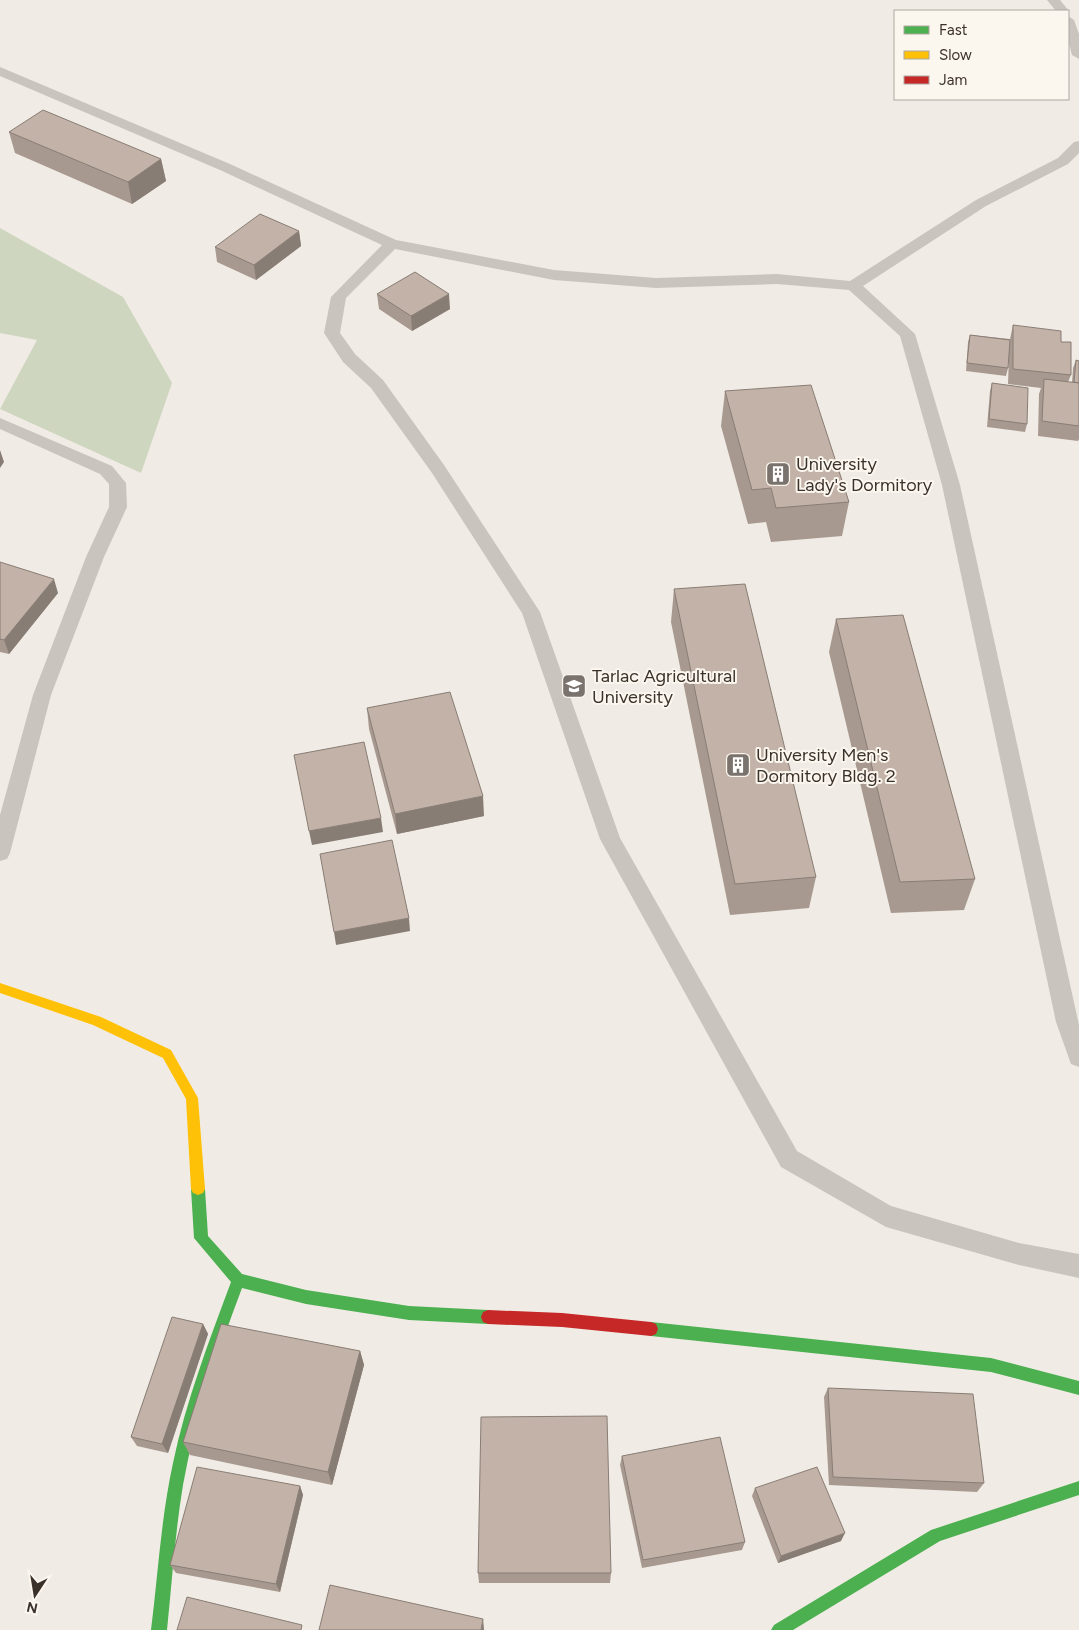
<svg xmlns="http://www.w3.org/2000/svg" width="1079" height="1630" viewBox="0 0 1079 1630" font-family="Figtree,sans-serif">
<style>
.green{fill:#cfd6bf}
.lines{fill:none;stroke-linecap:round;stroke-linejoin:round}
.lane{fill:#c9c4be;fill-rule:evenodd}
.fast{fill:#4caf50;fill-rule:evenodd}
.slow{fill:#ffc107;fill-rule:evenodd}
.jam{fill:#c62828;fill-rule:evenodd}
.wall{fill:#a89990}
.shaded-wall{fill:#887d75}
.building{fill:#c3b2a7;stroke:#887d75}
.labels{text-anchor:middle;stroke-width:4;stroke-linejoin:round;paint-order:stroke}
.poi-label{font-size:18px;fill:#3b312b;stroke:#fbf6ee;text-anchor:start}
</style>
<rect width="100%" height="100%" fill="#f0ece5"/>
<path class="green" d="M0,228L123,297L172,383L141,473L0,409L37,340L0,333Z"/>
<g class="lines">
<g class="lane">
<path d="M1047,0H1060L1069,11L1068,13V11H1056Z"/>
<path d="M1068,16L1074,20L1079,34V59L1072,55L1068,40Z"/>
<path d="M0,67L230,164L396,240L554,270L656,278L777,274L850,281L976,200L1058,158L1074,142L1079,141V153L1068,164L986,206L863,286L915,334L960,485L1079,1025V1067L1071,1064L1056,1022L942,485L900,336L849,290L777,284L656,288L554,280L395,249L346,298L340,333L355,354L383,380L444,465L540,612L620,838L797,1151L891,1206L1019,1243L1079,1254V1278L1019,1265L886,1227L781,1167L600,839L522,613L432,473L371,388L343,362L324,333L331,297L382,245L220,170L0,76Z"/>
<path d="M0,418L112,466L126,483L127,507L104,557L51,695L10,853L7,859L0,861V815L33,695L86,557L109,507V484L100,474L0,429Z"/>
</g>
<g class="fast">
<path d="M198,1183L203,1185L205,1189L208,1236L242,1274L306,1290L409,1306L488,1310L493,1312L495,1317L493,1322L488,1324L409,1320L306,1304L242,1288C218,1352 195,1417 183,1485C175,1533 172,1582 167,1630H151C158,1574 161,1518 173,1463C186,1401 209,1341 231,1282L194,1238L191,1189L193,1185Z"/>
<path d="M651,1322L991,1358L1079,1381V1395L991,1372L651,1336L646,1334L644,1329L646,1324Z"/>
<path d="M1079,1481V1495L940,1541L793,1630H771L774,1625L931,1530Z"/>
</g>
<path class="slow" d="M0,983L101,1017L171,1050L198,1098L205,1189L203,1193L198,1195L193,1193L191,1189L186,1099L163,1058L93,1025L0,993Z"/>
<path class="jam" d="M488,1310L562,1313L651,1322L656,1324L658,1329L656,1334L651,1336L562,1327L488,1324L483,1322L481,1317L483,1312Z"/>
</g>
<g class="wall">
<path d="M9,132L161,159L166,181L132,204L15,153Z"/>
<path d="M299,231L301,246L256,280L217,262L215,247Z"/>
<path d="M377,294L450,309L412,331L379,309Z"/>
<path d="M1013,325L1061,342L1071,375L1068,382L1072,383L1073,368L1076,360L1079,361V439L1078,441L1038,436L1039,394L1041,388L1008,384L1009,355L1008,368L1006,376L966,371L968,342L970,335L1010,339Z"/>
<path d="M992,383L1027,424L1025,432L987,427L990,391Z"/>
<path d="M725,391L849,502L842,536L771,542L766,522L748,524L721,426Z"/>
<path d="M0,562L58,593L9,654L0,652Z"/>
<path d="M674,589L816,877L809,908L730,915L671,622Z"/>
<path d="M836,619L975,879L964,910L891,913L829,652Z"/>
<path d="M367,708L484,816L397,834L369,729Z"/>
<path d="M203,1324L208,1334L168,1453L137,1446L131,1437Z"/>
<path d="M360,1351L364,1365L332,1485L190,1455L183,1442Z"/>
<path d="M828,1388L984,1483L977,1492L829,1485L824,1397Z"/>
<path d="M622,1456L745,1542L742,1550L642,1568L620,1465Z"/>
<path d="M300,1486L303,1495L280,1592L176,1573L170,1565Z"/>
<path d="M755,1488L841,1541L778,1563L752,1496Z"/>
<path d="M478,1573H611L610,1583H479Z"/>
</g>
<g class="shaded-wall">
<path d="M161,159L166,181L132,204L128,182Z"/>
<path d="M299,231L301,246L256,280L254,265Z"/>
<path d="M449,294L450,309L412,331L411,316Z"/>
<path d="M0,450L4,462L0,468Z"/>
<path d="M54,579L58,593L9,654L4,640Z"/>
<path d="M483,796L484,816L397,834L395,814Z"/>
<path d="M381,818L383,832L312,845L309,831Z"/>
<path d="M409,918L410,931L336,945L334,932Z"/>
<path d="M203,1324L208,1334L168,1453L162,1444Z"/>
<path d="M360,1351L364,1365L332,1485L328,1472Z"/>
<path d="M300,1486L303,1495L280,1592L276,1584Z"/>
<path d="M845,1533L841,1541L778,1563L781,1556Z"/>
<path d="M483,1619L484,1629V1630H481Z"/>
</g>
<g class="building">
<path d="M43,110L161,159L128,182L9,132Z"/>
<path d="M260,214L299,231L254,265L215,247Z"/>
<path d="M415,272L449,294L411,316L377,294Z"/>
<path d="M1013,325L1061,331V342H1071V375L1013,369Z"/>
<path d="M970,335L1010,340L1008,368L967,363Z"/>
<path d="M1076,360L1079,361V383L1074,382Z"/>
<path d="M1044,379L1079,383V426L1042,421Z"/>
<path d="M992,383L1028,388L1027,424L989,419Z"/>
<path d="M811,385L849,502L776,508L771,488L752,490L725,391Z"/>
<path d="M0,562L54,579L4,640L0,639Z"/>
<path d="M745,584L816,877L735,884L674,589Z"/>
<path d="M903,615L975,879L900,882L836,619Z"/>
<path d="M450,692L483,796L395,814L367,708Z"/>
<path d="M364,742L381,818L309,831L294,755Z"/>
<path d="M392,840L409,918L334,932L320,854Z"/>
<path d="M172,1317L203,1324L162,1444L131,1437Z"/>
<path d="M221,1324L360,1351L328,1472L183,1442Z"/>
<path d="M828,1388L973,1394L984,1483L833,1477Z"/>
<path d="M607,1416L611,1573H478L481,1417Z"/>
<path d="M720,1437L745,1542L643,1560L622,1456Z"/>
<path d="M197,1467L300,1486L276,1584L170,1565Z"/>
<path d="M817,1467L845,1533L781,1556L755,1488Z"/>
<path d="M330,1585L483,1619L481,1630H319Z"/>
<path d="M187,1597L302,1625L301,1630H177Z"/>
</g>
<defs>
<symbol id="building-square" viewBox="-11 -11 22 22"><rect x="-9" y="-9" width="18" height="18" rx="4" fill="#7a726c" stroke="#fbf6ee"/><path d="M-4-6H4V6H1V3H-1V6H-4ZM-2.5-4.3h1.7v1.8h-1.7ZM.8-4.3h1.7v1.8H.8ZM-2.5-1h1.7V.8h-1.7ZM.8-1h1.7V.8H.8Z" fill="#fff"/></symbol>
<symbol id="university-square" viewBox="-11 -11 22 22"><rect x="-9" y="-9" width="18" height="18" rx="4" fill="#7a726c" stroke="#fbf6ee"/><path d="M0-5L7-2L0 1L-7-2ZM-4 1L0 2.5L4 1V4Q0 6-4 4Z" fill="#fff"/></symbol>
</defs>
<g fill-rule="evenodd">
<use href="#building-square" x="764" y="460" width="28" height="28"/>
<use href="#university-square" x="560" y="672" width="28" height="28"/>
<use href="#building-square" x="724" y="751" width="28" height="28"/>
</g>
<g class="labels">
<g class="poi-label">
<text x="796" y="470">University<tspan x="796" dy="21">Lady's Dormitory</tspan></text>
<text x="592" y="682">Tarlac Agricultural<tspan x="592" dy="21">University</tspan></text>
<text x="756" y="761">University Men's<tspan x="756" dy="21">Dormitory Bldg. 2</tspan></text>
</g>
</g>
<rect x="894" y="10" width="175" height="90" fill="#fbf6ee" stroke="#aea7a0"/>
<rect x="904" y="26" width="25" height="8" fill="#4caf50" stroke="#aea7a0"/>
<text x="939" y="35" font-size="15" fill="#3b312b">Fast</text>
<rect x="904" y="51" width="25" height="8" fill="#ffc107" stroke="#aea7a0"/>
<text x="939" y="60" font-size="15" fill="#3b312b">Slow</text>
<rect x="904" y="76" width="25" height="8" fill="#c62828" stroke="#aea7a0"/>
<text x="939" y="85" font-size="15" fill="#3b312b">Jam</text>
<g transform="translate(35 1595) rotate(192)" stroke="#fbf6ee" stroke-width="4" paint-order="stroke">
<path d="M0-4L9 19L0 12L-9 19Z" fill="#3b312b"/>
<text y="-8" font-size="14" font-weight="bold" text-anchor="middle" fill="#3b312b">N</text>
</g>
</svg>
